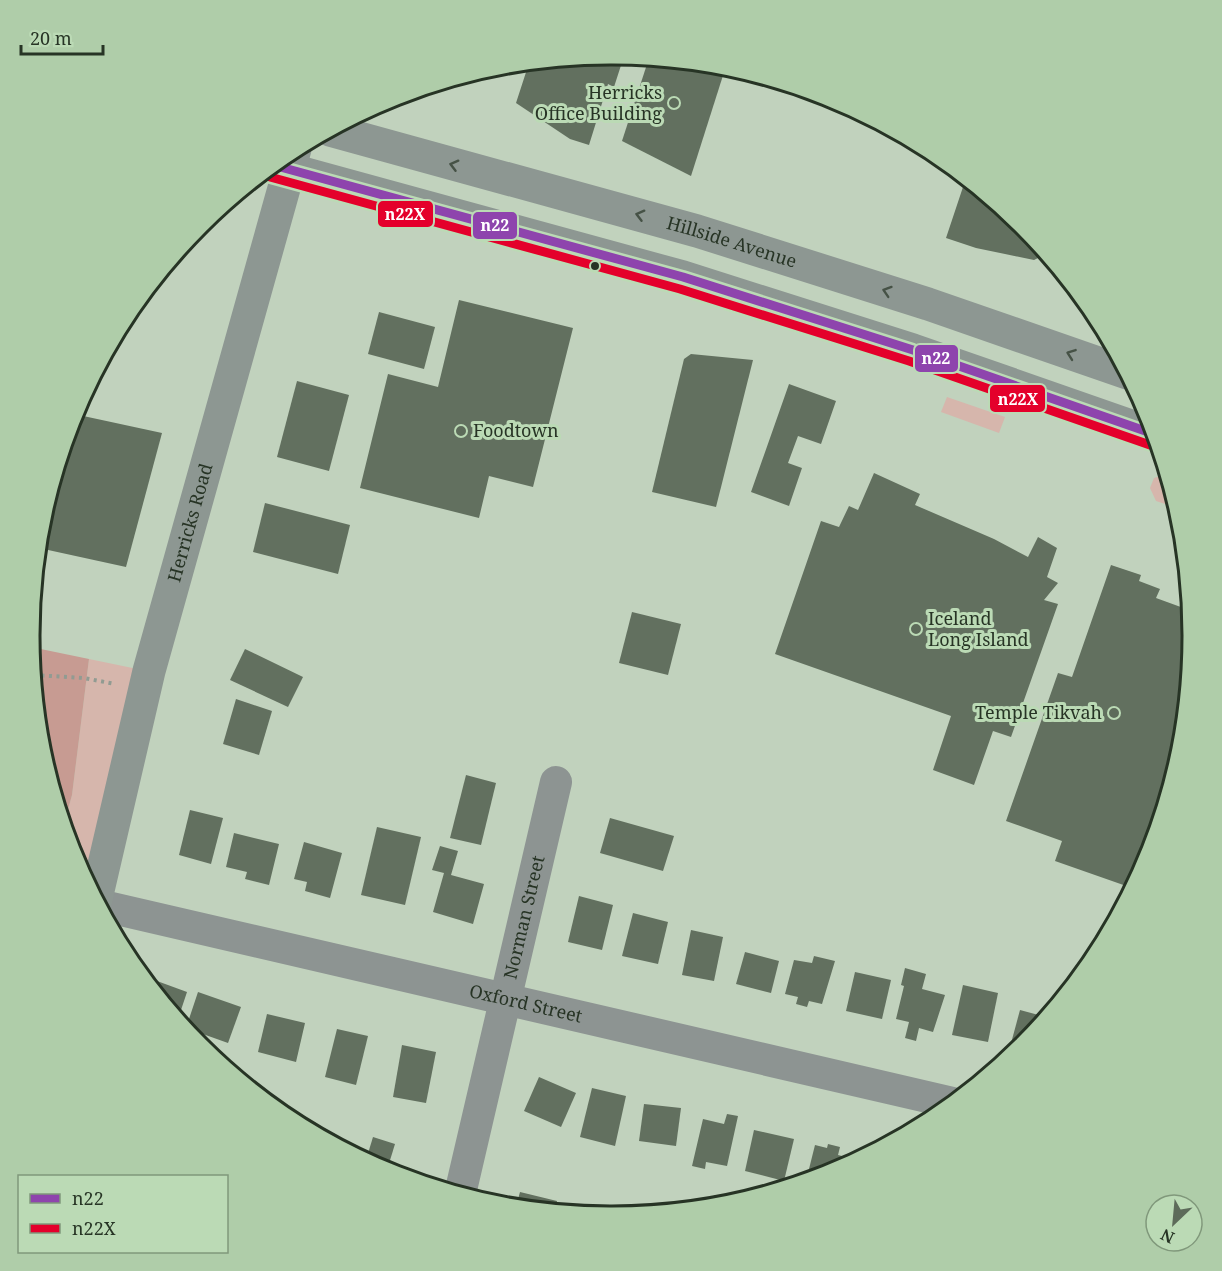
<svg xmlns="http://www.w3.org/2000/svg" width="1222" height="1271" viewBox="0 0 1222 1271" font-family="'Noto Serif',serif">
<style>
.green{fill:#d6b6ac}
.forest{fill:#c79b92}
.building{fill:#62705f}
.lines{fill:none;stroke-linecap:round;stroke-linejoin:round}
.path{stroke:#919b92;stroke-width:4;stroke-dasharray:3 4.5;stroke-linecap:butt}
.minor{stroke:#8d9492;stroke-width:32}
.major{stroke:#8d9792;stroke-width:33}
.bus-1-casing{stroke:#bbdab5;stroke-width:14}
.bus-2-casing{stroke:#bbdab5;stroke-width:14}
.bus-1{stroke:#8e44ad;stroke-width:9}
.bus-2{stroke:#e4002b;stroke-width:9}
.oneway{stroke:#465246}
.poi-dot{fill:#5d6b5a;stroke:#bbdab5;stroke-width:2}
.bus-dot{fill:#273425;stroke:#bbdab5;stroke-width:2}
.labels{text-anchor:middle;stroke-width:6;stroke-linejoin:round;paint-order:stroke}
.poi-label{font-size:18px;fill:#273425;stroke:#bbdab5;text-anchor:end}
.street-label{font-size:18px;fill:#273425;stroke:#bbdab5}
.rim{fill:none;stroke:#273425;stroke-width:3}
.line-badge{stroke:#bbdab5;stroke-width:2}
.badge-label{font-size:16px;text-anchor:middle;font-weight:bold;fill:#fff}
</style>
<rect width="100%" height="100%" fill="#c1d2bd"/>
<g class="green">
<path d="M947,397L1005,417L999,433L941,412Z"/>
<path d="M1166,474L1174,501L1165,504L1156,501L1150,488L1154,478Z"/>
<path d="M89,659L147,671L94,895L74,858L64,824L72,795Z"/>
</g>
<path class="forest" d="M31,647L89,659L72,795L64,824L41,749Z"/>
<g class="building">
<path d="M611,55L624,56L614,87L608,84L589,145L570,139L516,103L529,63Z"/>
<path d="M649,58L726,66L691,176L622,141Z"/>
<path d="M966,178L1022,225L1046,254L1034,260L976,248L946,238Z"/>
<path d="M459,300L573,328L533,487L489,476L479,518L360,488L388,374L438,387Z"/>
<path d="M379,312L435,327L424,369L368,354Z"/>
<path d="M691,354L753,360L716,507L652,492L684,359Z"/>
<path d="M297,381L349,395L329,471L277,457Z"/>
<path d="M789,384L836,401L821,444L798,436L788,463L802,468L789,506L751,492Z"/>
<path d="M74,414L162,433L126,567L39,548L41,522Z"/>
<path d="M874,473L920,494L915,505L994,539L1028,557L1038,537L1057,548L1047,577L1058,583L1044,600L1058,604L1011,737L993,731L974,785L933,770L951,716L775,654L821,521L839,527L849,506L858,510Z"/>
<path d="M265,503L350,525L338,574L253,552Z"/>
<path d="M1111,565L1141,575L1139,581L1160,589L1156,598L1189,610L1192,636L1181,749L1132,888L1055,861L1062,841L1006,821L1058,673L1072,677Z"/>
<path d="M632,612L681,624L668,675L619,663Z"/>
<path d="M245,649L303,677L288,707L230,680Z"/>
<path d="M236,699L272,711L259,755L223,744Z"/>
<path d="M466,775L496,783L481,845L450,838Z"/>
<path d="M190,810L223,818L211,864L179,855Z"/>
<path d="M610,818L674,836L663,871L600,853Z"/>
<path d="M377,827L421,837L405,905L361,895Z"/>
<path d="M234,833L279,844L269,885L245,879L247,872L226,867Z"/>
<path d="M304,842L342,853L330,898L305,891L307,882L294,879Z"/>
<path d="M440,846L458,851L451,875L484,884L473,924L433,912L444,873L432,870Z"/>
<path d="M579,896L613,905L602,950L568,942Z"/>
<path d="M633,913L668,922L658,964L622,956Z"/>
<path d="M691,930L723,937L714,981L682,975Z"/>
<path d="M745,952L779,961L771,993L736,984Z"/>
<path d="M814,956L835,961L822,1004L809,1001L807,1007L796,1004L798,997L785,994L794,960L812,963Z"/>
<path d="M905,968L926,974L922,989L945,995L933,1032L919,1028L916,1041L905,1038L909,1022L896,1019L904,986L901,985Z"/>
<path d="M855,972L891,980L882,1019L846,1011Z"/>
<path d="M157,981L187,992L178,1019L154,990Z"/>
<path d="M963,985L998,993L988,1042L952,1035Z"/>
<path d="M198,992L241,1007L228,1043L186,1028Z"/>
<path d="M1020,1010L1046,1017L1018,1049L1010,1047Z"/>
<path d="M267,1014L305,1023L296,1062L258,1052Z"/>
<path d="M337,1029L368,1036L356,1085L325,1077Z"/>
<path d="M402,1045L436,1052L426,1103L393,1097Z"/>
<path d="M539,1077L576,1093L561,1127L524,1111Z"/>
<path d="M592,1088L626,1096L615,1146L580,1137Z"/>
<path d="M644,1104L681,1108L676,1146L639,1141Z"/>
<path d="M727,1114L738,1116L727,1166L706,1162L705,1169L692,1166L703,1119L724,1124Z"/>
<path d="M754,1130L794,1139L784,1181L745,1171Z"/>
<path d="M373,1137L395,1144L387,1170L366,1160Z"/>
<path d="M828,1144L840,1147L838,1155L850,1158L848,1164L806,1181L815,1145L827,1148Z"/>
<path d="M520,1192L557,1201L555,1211L516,1207Z"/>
</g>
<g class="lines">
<path class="path" d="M34,675L84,678L115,684"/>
<g class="minor">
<path id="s1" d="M99,905L953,1103"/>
<path id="s2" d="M460,1194L556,782"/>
</g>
<g class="major">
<path id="s3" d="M330,130L697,231L928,304L1127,373"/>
<path d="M273,165L683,277L913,350L1154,434"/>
<path id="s4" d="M96,899L149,671L295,149"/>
</g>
<defs>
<path id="bus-1" d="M273,165L683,277L913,350L1154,434"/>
<path id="bus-2" d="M270,177L680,289L909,361L1150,445"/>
</defs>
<use href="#bus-1" class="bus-1-casing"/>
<use href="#bus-2" class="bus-2-casing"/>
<use href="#bus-1" class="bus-1"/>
<use href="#bus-2" class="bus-2"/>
</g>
<defs><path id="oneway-chevron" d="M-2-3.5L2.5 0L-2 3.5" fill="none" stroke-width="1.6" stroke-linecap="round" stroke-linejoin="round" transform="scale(1.5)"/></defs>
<g class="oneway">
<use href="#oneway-chevron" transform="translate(454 165) rotate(-165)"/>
<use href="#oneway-chevron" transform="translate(640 215) rotate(-165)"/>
<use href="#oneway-chevron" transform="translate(887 291) rotate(-162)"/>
<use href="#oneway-chevron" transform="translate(1071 354) rotate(-160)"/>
</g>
<g class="poi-dot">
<circle cx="674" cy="103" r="6"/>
<circle cx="461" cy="431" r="6"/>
<circle cx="916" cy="629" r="6"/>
<circle cx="1114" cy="713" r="6"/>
</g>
<circle class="bus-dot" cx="595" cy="266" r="5"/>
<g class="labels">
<g class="poi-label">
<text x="662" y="99">Herricks<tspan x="662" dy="21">Office Building</tspan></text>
<text x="473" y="437" text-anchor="start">Foodtown</text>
<text x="928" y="625" text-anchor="start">Iceland<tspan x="928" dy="21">Long Island</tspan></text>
<text x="1102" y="719">Temple Tikvah</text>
</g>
<g class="street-label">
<text dy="6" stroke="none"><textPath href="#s3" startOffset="417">Hillside Avenue</textPath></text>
<text dy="6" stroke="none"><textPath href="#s4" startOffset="388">Herricks Road</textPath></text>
<text dy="6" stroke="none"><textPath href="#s2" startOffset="284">Norman Street</textPath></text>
<text dy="6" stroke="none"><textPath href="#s1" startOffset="438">Oxford Street</textPath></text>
</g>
</g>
<path d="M0 0H1222V1271H0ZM610 65H612A570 570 0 0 1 1182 635V636A570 570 0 0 1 612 1206H610A570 570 0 0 1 40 636V635A570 570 0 0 1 610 65Z" fill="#afcda9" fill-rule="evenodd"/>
<path class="rim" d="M610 65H612A570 570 0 0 1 1182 635V636A570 570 0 0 1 612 1206H610A570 570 0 0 1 40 636V635A570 570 0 0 1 610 65Z"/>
<g class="line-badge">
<rect x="377" y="200" width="57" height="28" rx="6" fill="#e4002b"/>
<rect x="472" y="211" width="46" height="29" rx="6" fill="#8e44ad"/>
<rect x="914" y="344" width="45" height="29" rx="6" fill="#8e44ad"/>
<rect x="989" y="384" width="57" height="29" rx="6" fill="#e4002b"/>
</g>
<g class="badge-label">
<text x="405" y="220">n22X</text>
<text x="495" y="231">n22</text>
<text x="936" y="364">n22</text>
<text x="1018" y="405">n22X</text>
</g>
<rect x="18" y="1175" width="210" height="78" fill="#bbdab5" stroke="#80987b" stroke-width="1.5"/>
<rect x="30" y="1194" width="30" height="9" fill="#8e44ad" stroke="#80987b" stroke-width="1.5"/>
<text x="72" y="1205" font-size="18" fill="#273425">n22</text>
<rect x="30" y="1224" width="30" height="9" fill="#e4002b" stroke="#80987b" stroke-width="1.5"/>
<text x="72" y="1235" font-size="18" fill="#273425">n22X</text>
<g transform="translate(1174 1223) rotate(206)"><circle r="28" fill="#bbdab5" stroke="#80987b" stroke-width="1.5"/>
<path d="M0-4.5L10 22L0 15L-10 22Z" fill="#5d6b5a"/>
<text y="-9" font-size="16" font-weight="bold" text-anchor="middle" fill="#273425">N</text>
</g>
<path d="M21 45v9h82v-9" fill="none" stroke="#273425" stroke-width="3"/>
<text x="30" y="45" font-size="18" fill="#273425" stroke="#bbdab5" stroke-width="4.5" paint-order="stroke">20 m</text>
</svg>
